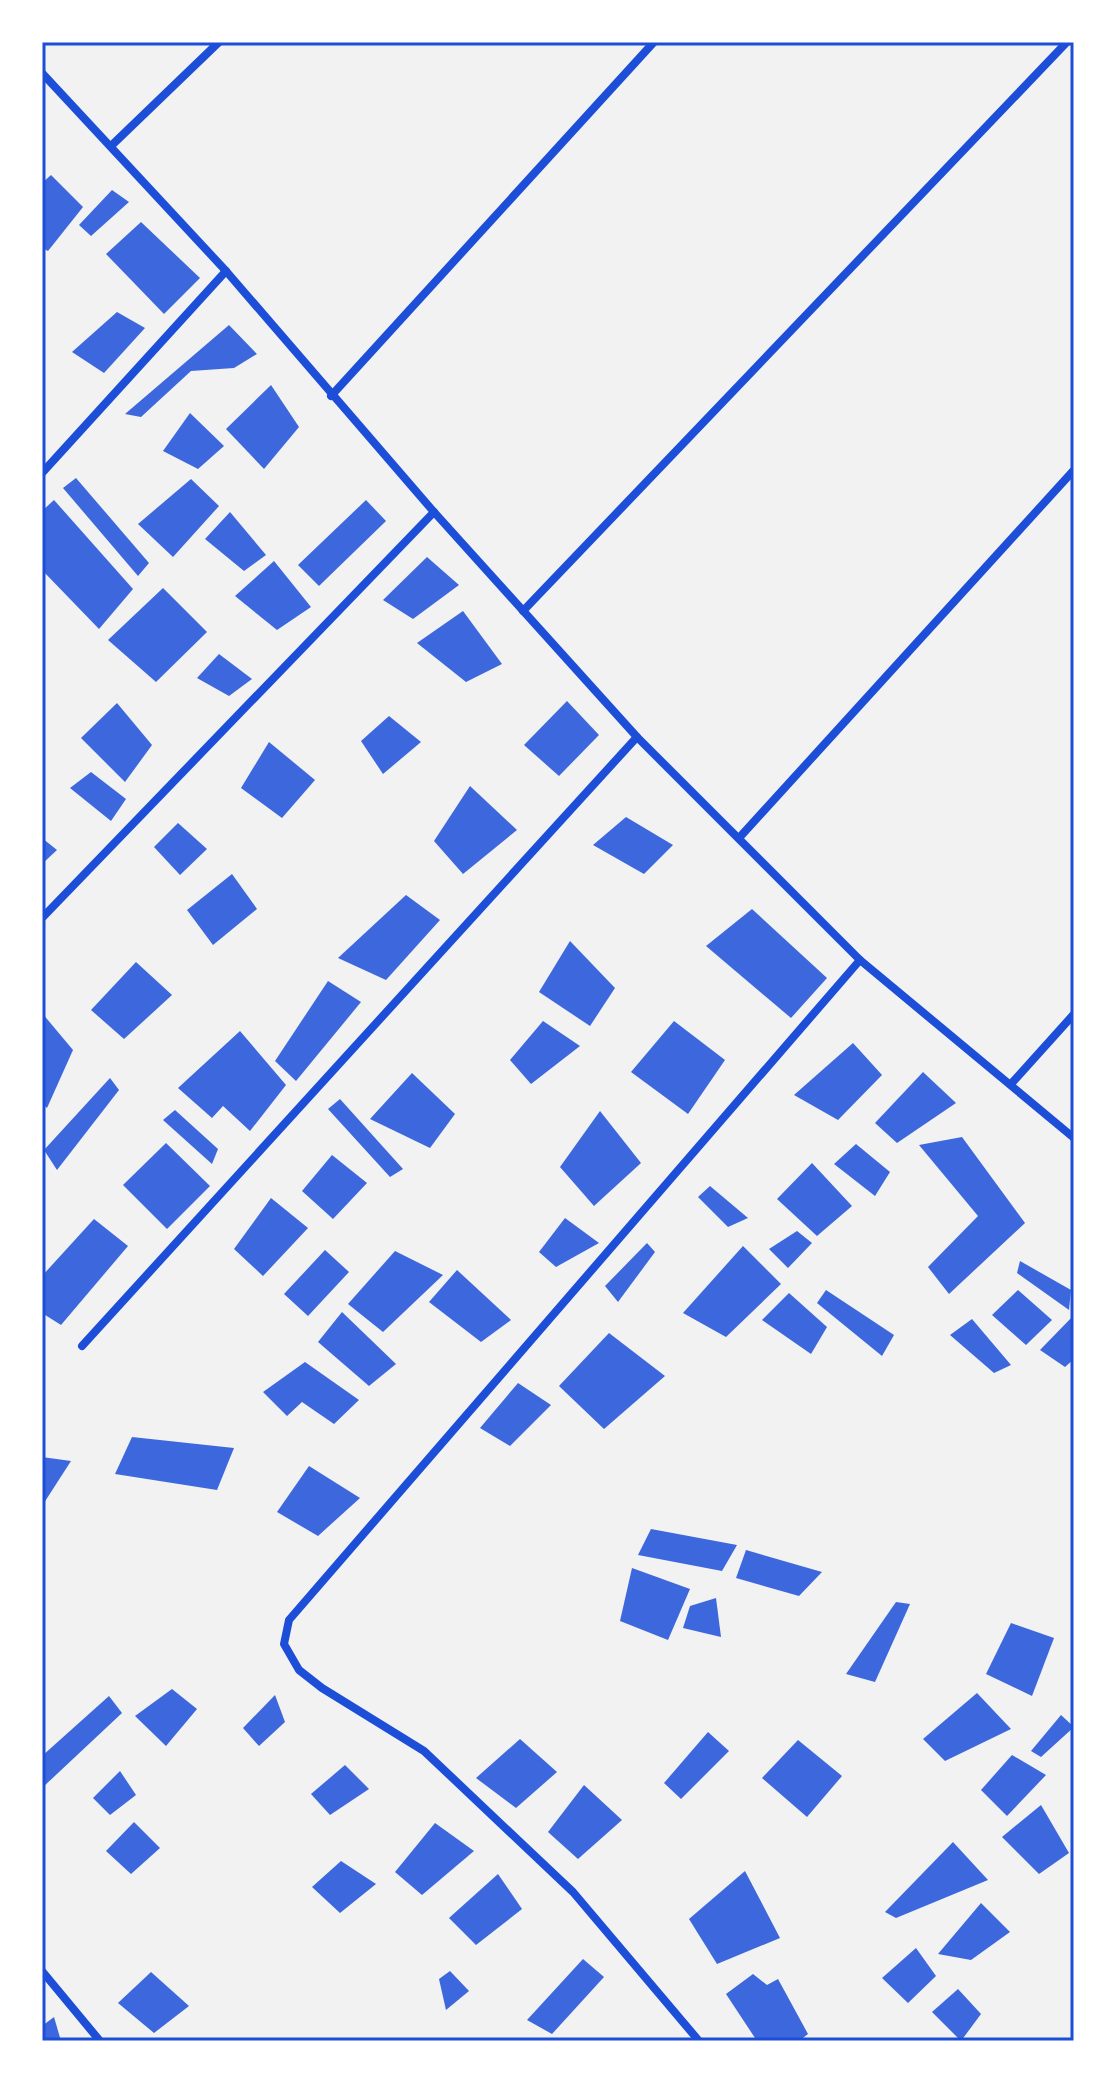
<svg xmlns="http://www.w3.org/2000/svg" width="1116" height="2083" viewBox="0 0 1116 2083" font-family="Overpass,sans-serif">
<style>
.building{fill:#3d67dc}
.lines{fill:none;stroke-linecap:round;stroke-linejoin:round}
.minor{stroke:#1d4ed8;stroke-width:8}
.neatline{fill:none;stroke:#1d4ed8;stroke-width:3}
</style>
<rect width="100%" height="100%" fill="#f2f2f2"/>
<g class="building">
<path d="M51,175L83,207L48,251L42,248V183Z"/>
<path d="M112,190L129,202L91,236L79,225Z"/>
<path d="M141,222L200,278L164,314L106,254Z"/>
<path d="M117,312L145,328L104,373L72,352Z"/>
<path d="M229,325L257,354L234,368L191,371L141,417L125,414Z"/>
<path d="M271,385L299,427L264,469L226,429Z"/>
<path d="M190,413L224,446L198,469L163,451Z"/>
<path d="M76,478L149,563L138,576L63,488Z"/>
<path d="M191,479L219,506L173,557L138,524Z"/>
<path d="M54,500L133,589L99,629L42,570V511Z"/>
<path d="M366,500L386,521L319,586L298,565Z"/>
<path d="M230,512L266,555L244,571L205,539Z"/>
<path d="M427,557L459,585L413,619L383,600Z"/>
<path d="M274,561L311,607L277,630L235,596Z"/>
<path d="M163,588L207,632L156,682L108,640Z"/>
<path d="M463,611L502,664L466,682L417,643Z"/>
<path d="M219,654L252,679L229,696L197,678Z"/>
<path d="M567,701L599,735L559,776L524,745Z"/>
<path d="M117,703L152,745L125,782L81,738Z"/>
<path d="M389,716L421,742L383,774L361,741Z"/>
<path d="M269,742L315,780L282,818L241,788Z"/>
<path d="M91,772L126,799L111,821L70,788Z"/>
<path d="M470,786L517,830L463,874L434,841Z"/>
<path d="M626,817L673,845L644,874L593,845Z"/>
<path d="M178,823L207,849L180,875L154,847Z"/>
<path d="M42,838L57,850L42,864Z"/>
<path d="M232,874L257,909L213,945L187,910Z"/>
<path d="M406,895L440,920L386,980L338,958Z"/>
<path d="M752,909L827,978L791,1018L706,946Z"/>
<path d="M570,941L615,988L590,1026L539,992Z"/>
<path d="M136,962L172,995L124,1039L91,1010Z"/>
<path d="M328,981L361,1002L296,1081L275,1061Z"/>
<path d="M42,1013L73,1050L47,1108L42,1104Z"/>
<path d="M543,1021L580,1046L531,1084L510,1060Z"/>
<path d="M674,1021L725,1060L688,1114L631,1072Z"/>
<path d="M240,1031L286,1085L250,1131L223,1106L212,1118L178,1088Z"/>
<path d="M853,1043L882,1075L838,1120L794,1095Z"/>
<path d="M923,1072L956,1103L897,1143L875,1123Z"/>
<path d="M412,1073L455,1114L430,1148L370,1119Z"/>
<path d="M110,1078L119,1090L57,1170L44,1150Z"/>
<path d="M340,1099L403,1169L390,1177L328,1109Z"/>
<path d="M175,1110L218,1149L212,1164L163,1120Z"/>
<path d="M600,1111L641,1163L594,1206L560,1167Z"/>
<path d="M962,1137L1025,1223L949,1294L928,1267L978,1216L919,1145Z"/>
<path d="M166,1143L210,1186L167,1229L123,1185Z"/>
<path d="M856,1144L890,1172L875,1196L834,1164Z"/>
<path d="M332,1155L367,1183L333,1219L302,1191Z"/>
<path d="M812,1163L852,1206L817,1236L777,1199Z"/>
<path d="M710,1186L748,1218L728,1227L698,1197Z"/>
<path d="M271,1198L308,1228L263,1276L234,1249Z"/>
<path d="M565,1218L599,1243L556,1267L539,1252Z"/>
<path d="M94,1219L128,1246L61,1325L42,1313V1276Z"/>
<path d="M797,1231L812,1243L788,1268L769,1249Z"/>
<path d="M647,1243L655,1252L618,1302L605,1286Z"/>
<path d="M743,1246L781,1284L726,1337L683,1313Z"/>
<path d="M325,1250L349,1272L308,1316L284,1294Z"/>
<path d="M395,1251L443,1275L383,1332L348,1304Z"/>
<path d="M1020,1261L1071,1290L1069,1310L1017,1273Z"/>
<path d="M457,1270L511,1320L481,1342L429,1302Z"/>
<path d="M826,1290L894,1335L882,1356L817,1303Z"/>
<path d="M1018,1290L1052,1320L1026,1345L992,1315Z"/>
<path d="M789,1293L827,1327L811,1354L762,1320Z"/>
<path d="M342,1312L396,1364L369,1386L318,1342Z"/>
<path d="M1074,1315V1359L1065,1367L1040,1350Z"/>
<path d="M972,1319L1011,1365L994,1373L950,1335Z"/>
<path d="M609,1333L665,1376L604,1429L559,1386Z"/>
<path d="M305,1362L359,1400L334,1424L302,1402L287,1416L263,1392Z"/>
<path d="M518,1383L551,1405L510,1446L480,1428Z"/>
<path d="M132,1437L234,1448L217,1490L115,1474Z"/>
<path d="M42,1457L71,1461L42,1506Z"/>
<path d="M309,1466L360,1498L318,1536L277,1512Z"/>
<path d="M651,1529L737,1545L722,1571L638,1555Z"/>
<path d="M746,1550L822,1572L799,1596L736,1578Z"/>
<path d="M632,1568L690,1589L668,1640L620,1621Z"/>
<path d="M716,1598L721,1637L683,1628L690,1606Z"/>
<path d="M896,1602L910,1604L875,1682L846,1674Z"/>
<path d="M1011,1623L1054,1638L1032,1696L986,1674Z"/>
<path d="M172,1689L197,1709L166,1746L135,1716Z"/>
<path d="M977,1693L1011,1729L945,1761L923,1739Z"/>
<path d="M275,1695L285,1722L259,1746L243,1728Z"/>
<path d="M109,1696L122,1713L42,1788V1756Z"/>
<path d="M1061,1715L1074,1727L1041,1757L1031,1751Z"/>
<path d="M708,1732L729,1751L681,1799L664,1783Z"/>
<path d="M520,1739L557,1772L516,1808L476,1778Z"/>
<path d="M798,1740L842,1776L807,1817L762,1778Z"/>
<path d="M1012,1755L1046,1775L1007,1816L981,1790Z"/>
<path d="M345,1765L369,1789L330,1815L311,1794Z"/>
<path d="M120,1771L136,1795L110,1815L93,1798Z"/>
<path d="M584,1785L622,1820L578,1859L548,1832Z"/>
<path d="M1041,1805L1069,1853L1039,1874L1002,1837Z"/>
<path d="M134,1822L160,1848L131,1874L106,1851Z"/>
<path d="M435,1823L474,1851L422,1895L395,1872Z"/>
<path d="M953,1842L988,1880L896,1918L885,1912Z"/>
<path d="M341,1861L376,1884L340,1913L312,1887Z"/>
<path d="M745,1871L780,1938L717,1964L689,1919Z"/>
<path d="M498,1874L522,1909L476,1945L449,1918Z"/>
<path d="M981,1903L1010,1932L971,1960L938,1954Z"/>
<path d="M916,1948L936,1976L908,2003L882,1978Z"/>
<path d="M583,1959L604,1977L552,2034L527,2020Z"/>
<path d="M450,1971L469,1991L446,2010L439,1979Z"/>
<path d="M151,1972L189,2006L154,2033L118,2003Z"/>
<path d="M753,1974L767,1985L778,1979L808,2034L799,2041H757L726,1994Z"/>
<path d="M958,1989L981,2014L961,2041L932,2012Z"/>
<path d="M54,2017L61,2041H42V2026Z"/>
</g>
<g class="lines">
<g class="minor">
<path d="M42,73L226,271L434,512L637,737L860,960L1074,1138"/>
<path d="M111,146L219,42"/>
<path d="M331,396L654,42"/>
<path d="M42,473L226,271"/>
<path d="M523,611L1067,42"/>
<path d="M739,838L1074,470"/>
<path d="M42,918L434,512"/>
<path d="M1011,1084L1074,1014"/>
<path d="M82,1346L637,737"/>
<path d="M42,1971L100,2041"/>
<path d="M699,2041L573,1892L424,1751L322,1688L299,1670L284,1644L289,1620L860,960"/>
</g>
</g>
<rect width="1116" height="2083" fill="none" stroke="#ffffff" stroke-width="88"/>
<rect x="44" y="44" width="1028" height="1995" class="neatline"/>
</svg>
